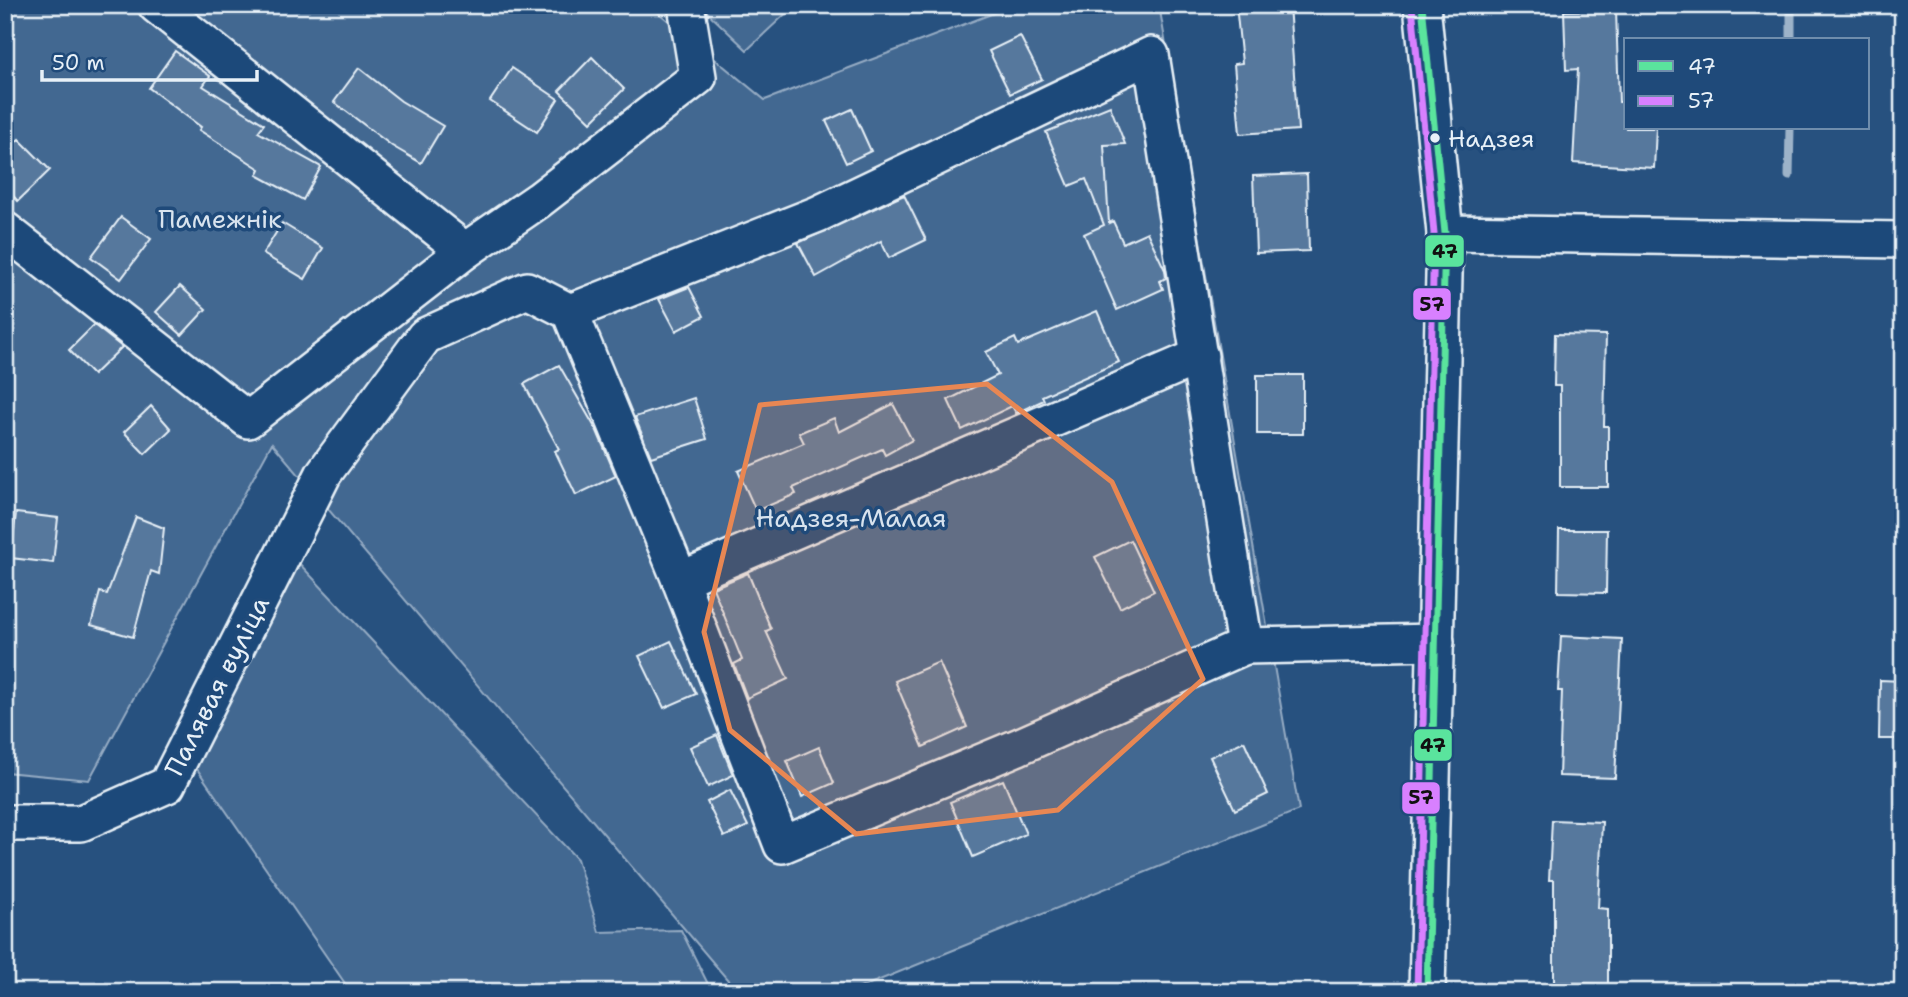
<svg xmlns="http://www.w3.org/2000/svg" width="1908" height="997" viewBox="0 0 1908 997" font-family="'Shantell Sans',sans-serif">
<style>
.green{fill:#436891;stroke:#96acc4;stroke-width:2}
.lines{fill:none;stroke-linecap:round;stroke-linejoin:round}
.stream{stroke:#9db3c9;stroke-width:9}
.building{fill:#57789d;stroke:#e8f1f8;stroke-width:2}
.minor-casing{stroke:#e8f1f8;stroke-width:40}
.minor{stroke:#1f4a7a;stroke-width:35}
.bus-1-casing{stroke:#1f4a7a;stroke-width:12}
.bus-2-casing{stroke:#1f4a7a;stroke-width:12}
.bus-1{stroke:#5ae49d;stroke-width:7}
.bus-2{stroke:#d880ff;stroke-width:7}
.marked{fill:#e88753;fill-opacity:0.2;stroke:#e88753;stroke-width:5;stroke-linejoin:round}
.bus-dot{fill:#e8f1f8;stroke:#1f4a7a;stroke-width:2.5}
.labels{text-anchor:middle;stroke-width:7;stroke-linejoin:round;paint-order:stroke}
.bus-label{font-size:24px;fill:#e8f1f8;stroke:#1f4a7a;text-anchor:start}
.park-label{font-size:26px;fill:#d8e3ee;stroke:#1f4a7a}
.street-label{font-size:26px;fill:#e8f1f8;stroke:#1f4a7a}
.line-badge{stroke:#1f4a7a;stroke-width:2.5}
.pale-badge-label{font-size:19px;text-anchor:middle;font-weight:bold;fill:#111}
</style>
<rect width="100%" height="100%" fill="#27517f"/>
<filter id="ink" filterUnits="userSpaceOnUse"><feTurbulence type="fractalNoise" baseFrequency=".0143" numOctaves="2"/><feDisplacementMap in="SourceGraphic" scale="14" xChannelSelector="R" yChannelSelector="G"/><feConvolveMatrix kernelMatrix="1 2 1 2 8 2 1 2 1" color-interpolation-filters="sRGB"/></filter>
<g filter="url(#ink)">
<g class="green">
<path d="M5,5H649L765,100L1015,5H1159L1299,810L850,992H738L272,443L89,780L5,772Z"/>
<path d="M695,5H795L747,50L705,10Z"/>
<path d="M295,559L577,859L599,932L681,930L712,992H351L186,753Z"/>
</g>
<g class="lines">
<g class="stream">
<path d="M1791,40V5"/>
<path d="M1789,176L1790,128"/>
</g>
</g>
<g class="building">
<path d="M1236,5H1289L1298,130L1240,134L1234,64L1242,63Z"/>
<path d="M1616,10L1619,102H1626V128H1656L1654,168L1573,163L1578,69L1566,70L1564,11Z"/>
<path d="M1020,36L1042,79L1010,94L989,51Z"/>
<path d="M175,51L210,76L203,86L264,124L258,132L321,167L303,200L257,175L260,169L199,130L201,127L149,88Z"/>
<path d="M592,57L624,89L591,122L559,91Z"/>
<path d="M359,68L401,101L443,126L421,163L392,146L334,102Z"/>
<path d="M512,68L558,99L537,132L490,101Z"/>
<path d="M1110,106L1125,144L1104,145L1109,223L1113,221L1123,243L1147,232L1165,270L1166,278L1160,281L1163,289L1117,310L1084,234L1104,225L1086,179L1069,186L1046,132Z"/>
<path d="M852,109L871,151L846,163L826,121Z"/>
<path d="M19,139L50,170L18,201L5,188V153Z"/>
<path d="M1307,174L1309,251L1256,253L1253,176Z"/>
<path d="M904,195L926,240L889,258L881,241L816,277L798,243Z"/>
<path d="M121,217L151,239L121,279L91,257Z"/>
<path d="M282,223L323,248L305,279L263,254Z"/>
<path d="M180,286L206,309L182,335L156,312Z"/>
<path d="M689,287L704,316L676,331L659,299Z"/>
<path d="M1097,311L1119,362L1042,396L1044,400L1016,413L1012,406L962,430L948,400L998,375L986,352L1015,338L1018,345Z"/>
<path d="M94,325L122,347L93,375L69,350Z"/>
<path d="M1555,334L1606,335L1604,426H1608V487H1560V386H1554Z"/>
<path d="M559,365L597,431L616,476L576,495L555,451L559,449L524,384Z"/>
<rect x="1257" y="375" width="46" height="59"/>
<path d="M694,398L707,439L651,457L635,417Z"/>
<path d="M893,404L912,440L885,455L882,449L793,488L796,494L756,511L738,471L804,443L799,433L834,418L839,432Z"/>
<path d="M151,406L171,429L145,454L124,432Z"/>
<path d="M16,513L58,518L53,563L11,558Z"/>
<path d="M136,517L164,528L159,574L151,571L133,637L91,625L100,592L107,594Z"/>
<path d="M1559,530H1607L1606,593L1558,592Z"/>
<path d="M1130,540L1154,591L1120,608L1095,557Z"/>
<path d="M748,573L771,629L766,631L788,679L747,698L734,664L742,660L713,588Z"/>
<path d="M1561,636L1622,639L1615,778L1559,776L1562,691H1558Z"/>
<path d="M671,641L696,694L664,708L639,656Z"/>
<path d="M939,662L967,727L923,747L895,681Z"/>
<path d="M1880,680L1903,681V739H1879Z"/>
<path d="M717,735L733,775L708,787L690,747Z"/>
<path d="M1244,741L1268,794L1235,810L1210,757Z"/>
<path d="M819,747L834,783L802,797L787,761Z"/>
<path d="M1003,780L1026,834L973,857L950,802Z"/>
<path d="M730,790L748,826L724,837L707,802Z"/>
<path d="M1552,820L1602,822L1598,908L1608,909V984L1554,983V880H1549Z"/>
</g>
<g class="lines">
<defs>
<g id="minor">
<path d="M156,5L465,251"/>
<path d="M1422,5L1445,233L1427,992"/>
<path d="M5,230L248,420L465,251L539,200L698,77L686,5"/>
<path d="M1445,233L1903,240"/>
<path d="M680,580L1200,356"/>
<path d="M1245,646L1436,642"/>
<path d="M5,823H81L167,785L324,473L425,336L527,290L570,312L680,580L782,845L1018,747L1245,646L1151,55L818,214L570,312"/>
</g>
</defs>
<use href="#minor" class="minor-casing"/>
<use href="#minor" class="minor"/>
<defs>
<path id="bus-1" d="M1422,5L1445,233L1427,992"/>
<path id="bus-2" d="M1412,6L1434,233L1417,992"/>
</defs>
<use href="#bus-1" class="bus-1-casing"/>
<use href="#bus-2" class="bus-2-casing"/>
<use href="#bus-1" class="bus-1"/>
<use href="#bus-2" class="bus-2"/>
</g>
</g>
<path class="marked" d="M987,384L1112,482L1203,679L1058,810L856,834L730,730L704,632L760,405Z"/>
<circle class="bus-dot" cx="1435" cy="138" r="6"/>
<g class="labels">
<g class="bus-label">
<text x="1448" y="147">Надзея</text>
</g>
<g class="park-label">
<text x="220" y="228">Памежнік</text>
<text x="851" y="527">Надзея-Малая</text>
</g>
<g class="street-label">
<text transform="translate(217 686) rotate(-63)" y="9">Палявая вуліца</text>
</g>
</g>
<g class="line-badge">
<rect x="1424" y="234" width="41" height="34" rx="7" fill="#5ae49d"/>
<rect x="1412" y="287" width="40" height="34" rx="7" fill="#d880ff"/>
<rect x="1413" y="728" width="40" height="34" rx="7" fill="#5ae49d"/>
<rect x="1401" y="781" width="40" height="34" rx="7" fill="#d880ff"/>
</g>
<g class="pale-badge-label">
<text x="1445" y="258">47</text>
<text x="1432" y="311">57</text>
<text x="1433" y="752">47</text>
<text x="1421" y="804">57</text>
</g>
<rect width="1908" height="997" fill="none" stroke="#1f4a7a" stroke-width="28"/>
<rect x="14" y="14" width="1880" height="969" fill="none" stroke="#e8f1f8" stroke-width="2.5" filter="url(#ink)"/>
<rect x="1624" y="38" width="245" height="91" fill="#1f4a7a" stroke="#6f8dac" stroke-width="2"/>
<rect x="1638" y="61" width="35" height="10" fill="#5ae49d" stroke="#6f8dac" stroke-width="2"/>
<text x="1688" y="74" font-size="21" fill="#e8f1f8">47</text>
<rect x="1638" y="96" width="35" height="10" fill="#d880ff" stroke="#6f8dac" stroke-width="2"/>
<text x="1688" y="108" font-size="21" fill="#e8f1f8">57</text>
<path d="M42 70v10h215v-10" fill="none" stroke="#e8f1f8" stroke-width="3.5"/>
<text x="52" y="70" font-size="21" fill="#e8f1f8" stroke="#1f4a7a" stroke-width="5" paint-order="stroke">50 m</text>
</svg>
